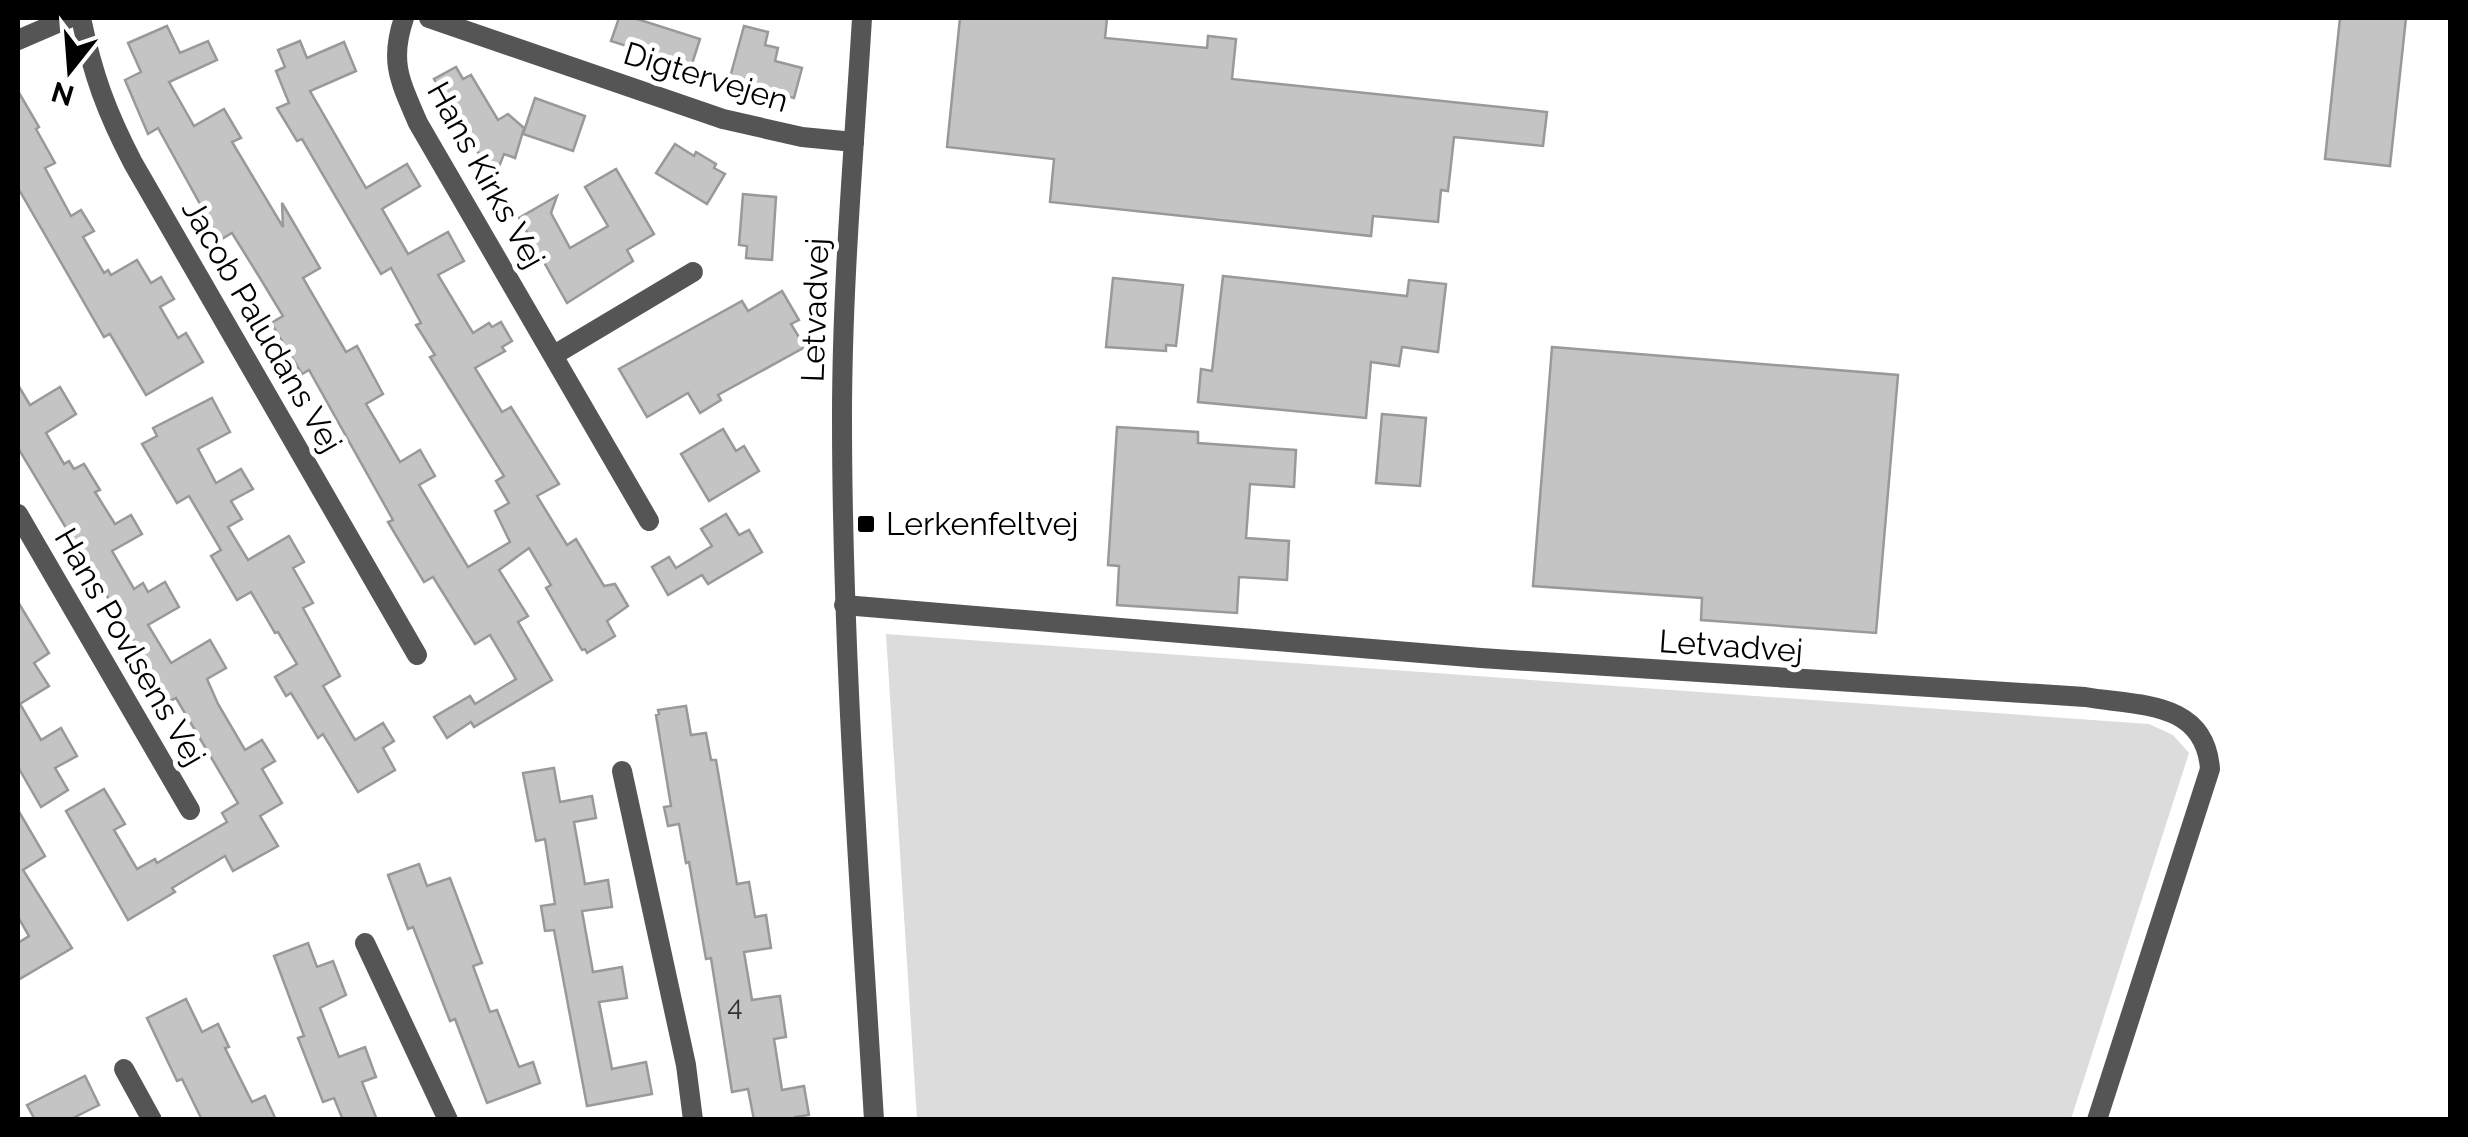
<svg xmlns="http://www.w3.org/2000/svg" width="2468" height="1137" viewBox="0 0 2468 1137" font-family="Raleway,sans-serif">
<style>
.green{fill:#dcdcdc}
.building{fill:#c4c4c4;stroke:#999;stroke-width:2.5}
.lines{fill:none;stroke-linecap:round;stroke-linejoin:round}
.minor{stroke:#555;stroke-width:20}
.tertiary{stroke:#555;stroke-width:20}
.poi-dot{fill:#000;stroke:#fff;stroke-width:4}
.labels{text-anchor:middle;stroke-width:10;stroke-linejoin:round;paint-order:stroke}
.number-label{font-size:28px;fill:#313131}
.street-label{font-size:32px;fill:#000;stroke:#fff}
.poi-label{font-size:32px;fill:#000;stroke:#fff;text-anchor:start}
</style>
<rect width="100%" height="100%" fill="#fff"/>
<path class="green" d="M886,634L2149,724L2173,735L2189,753L2071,1119H917Z"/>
<g class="building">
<path d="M619,18H634L700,39L691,67L611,41Z"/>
<path d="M960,18H1107L1105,38L1207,48L1208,36L1236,39L1232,79L1547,112L1543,146L1454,137L1448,191L1441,190L1438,222L1373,216L1371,236L1050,202L1054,159L947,147Z"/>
<path d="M2340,18H2406L2390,166L2325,159Z"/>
<path d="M167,26L180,53L208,41L217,60L169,82L194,126L224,109L241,138L232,142L283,227L282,203L320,268L303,278L346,352L357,346L383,394L366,404L400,462L420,450L435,476L419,485L468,567L510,542L495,511L509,503L496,481L504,476L430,357L435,355L416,325L421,323L391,268L381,274L302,139L297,141L277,108L289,103L276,71L285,67L278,50L300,41L307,58L344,42L356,71L310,91L366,188L407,164L420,186L382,209L408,254L448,232L464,261L438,275L473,333L489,323L492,327L501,322L512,341L502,347L505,351L475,368L502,412L511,407L559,484L537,496L567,545L576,539L604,586L615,584L628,606L607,621L615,636L587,653L585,649L582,650L546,588L551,585L529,548L499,570L528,616L518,622L552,680L474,727L471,722L447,738L434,717L470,696L475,704L516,679L490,635L475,644L433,577L424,582L388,522L393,520L309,370L302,374L271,323L283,316L260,278L232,233L220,240L158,128L148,134L125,80L141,72L128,43Z"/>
<path d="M744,26L768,32L765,45L778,48L775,61L802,68L794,98L729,81Z"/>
<path d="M456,67L463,79L471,75L498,120L508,114L524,128L515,158L504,154L494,179L434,79Z"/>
<path d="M18,91L39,127L36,129L55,163L45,168L71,216L81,210L94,231L83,237L104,273L108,270L111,275L137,260L151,283L161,277L174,299L160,307L178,338L186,333L203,362L146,395L110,334L104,337L18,188Z"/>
<path d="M535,98L585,116L573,151L523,134Z"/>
<path d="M675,144L694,156L696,152L716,164L714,168L725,174L707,204L656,173Z"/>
<path d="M616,169L654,234L627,250L633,261L567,303L519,218L557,196L551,213L570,248L608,226L585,187Z"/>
<path d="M743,194L776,197L772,260L746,258L747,246L739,245Z"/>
<path d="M1223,276L1407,296L1409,280L1446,284L1438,352L1402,347L1399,366L1371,362L1366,418L1198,402L1201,369L1212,371Z"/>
<path d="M1113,278L1183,285L1176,346L1166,345V351L1106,347Z"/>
<path d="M782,291L799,320L791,324L805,347L718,395L721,400L700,413L688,393L647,417L619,369L742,301L748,311Z"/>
<path d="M1552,347L1898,375L1876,633L1701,620L1702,598L1533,586Z"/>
<path d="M18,385L30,405L60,387L76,414L46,433L64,464L69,461L74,469L84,464L100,490L95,492L115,524L131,515L142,534L112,551L134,589L143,583L148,592L165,582L179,607L148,625L171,663L210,640L226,668L207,679L218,704L245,750L262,740L275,761L262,769L282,803L260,816L278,846L233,871L225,856L172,888L175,892L128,920L66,811L104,789L125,824L114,830L137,869L155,859L157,863L227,822L222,813L238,803L176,698L170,701L18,448Z"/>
<path d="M212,398L230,432L198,449L216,483L241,469L253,489L231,501L242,519L228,527L248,560L289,536L304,562L293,568L313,603L303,608L340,676L323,686L355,740L383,723L394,741L383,748L395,770L358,792L323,734L318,738L291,693L286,696L275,677L297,664L278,632L275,633L251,592L237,600L211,556L221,550L189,496L177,503L142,444L157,436L153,428Z"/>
<path d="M1382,414L1426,418L1420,486L1376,483Z"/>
<path d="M1117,427L1198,432V443L1296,450L1294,487L1250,484L1246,538L1289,541L1287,580L1239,577L1237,613L1117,605L1119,566L1108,565Z"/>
<path d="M723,429L736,451L744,446L759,471L709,501L681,454Z"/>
<path d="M726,514L739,535L749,530L762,552L708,584L702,575L668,595L652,567L669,557L676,568L712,546L701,529Z"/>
<path d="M18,602L49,653L34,663L49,686L20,704L41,740L61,728L77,756L55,768L68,790L41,807L18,767Z"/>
<path d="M686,706L691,735L706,733L711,760H716L737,884L749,882L755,917L766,915L771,948L744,952L752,1000L780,996L786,1037L774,1039L782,1090L804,1086L809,1115L795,1117V1120H754L748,1089L732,1092L711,958L706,959L689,862L686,863L679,824L668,826L664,807L671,806L656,715L659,714L658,710Z"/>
<path d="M554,768L560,802L592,796L596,818L574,822L585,884L608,880L612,907L582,911L593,972L622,967L627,998L599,1002L612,1069L646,1062L652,1094L587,1106L554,930L545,931L541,906L555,904L545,839L536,841L523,773Z"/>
<path d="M18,810L45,856L23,870L72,948L18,980V943L29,936L18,917Z"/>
<path d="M419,864L427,886L450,878L482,963L473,966L490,1012L497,1010L519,1067L533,1062L540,1083L487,1103L455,1019L450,1021L413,927L408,929L388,875Z"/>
<path d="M308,943L317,967L333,961L346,995L320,1008L339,1057L365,1047L376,1077L362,1082L377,1120H343L334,1098L323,1102L298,1038L304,1036L274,956Z"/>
<path d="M186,999L202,1032L218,1024L229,1047L225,1048L252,1102L265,1096L276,1120H202L182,1079L177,1081L147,1018Z"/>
<path d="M85,1076L99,1105L69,1120H35L27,1105Z"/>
</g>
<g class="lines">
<g class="minor">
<path d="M81,18C93,75 106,111 133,163L417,655"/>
<path d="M404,18C389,62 400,81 418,123L649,521"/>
<path d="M554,355L693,272"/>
<path d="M18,514L190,810"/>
<path d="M844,605L1481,658L2085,697C2138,706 2205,700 2210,769L2097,1120"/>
<path d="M622,771L686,1065L693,1120"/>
<path d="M365,943L448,1120"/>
<path d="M124,1069L152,1120"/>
</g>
<g class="tertiary">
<path d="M429,18L723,119L802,137L854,142"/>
<path d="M862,18C854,151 842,284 842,417C842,652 860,886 874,1120"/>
<path d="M18,40L69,18"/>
</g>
</g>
<rect class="poi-dot" x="856" y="514" width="20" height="20" rx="5"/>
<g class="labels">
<g class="number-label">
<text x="735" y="1015">4</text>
</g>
<g class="street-label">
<text transform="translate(706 77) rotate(17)" y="11">Digtervejen</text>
<text transform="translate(486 175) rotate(61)" y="11">Hans Kirks Vej</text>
<text transform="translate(815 310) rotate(-88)" y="11">Letvadvej</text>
<text transform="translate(262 326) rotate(60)" y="11">Jacob Paludans Vej</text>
<text transform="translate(1731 646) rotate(4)" y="11">Letvadvej</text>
<text transform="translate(130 647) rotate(60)" y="11">Hans Povlsens Vej</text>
</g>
<g class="poi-label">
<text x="886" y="535">Lerkenfeltvej</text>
</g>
</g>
<rect width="2468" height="1137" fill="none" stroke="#000000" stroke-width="40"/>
<g transform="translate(70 70) rotate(197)" stroke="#ffffff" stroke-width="8" paint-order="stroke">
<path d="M0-8L18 38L0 25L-18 38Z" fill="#000000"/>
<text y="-15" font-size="28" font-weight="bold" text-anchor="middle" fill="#000000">N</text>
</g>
</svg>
